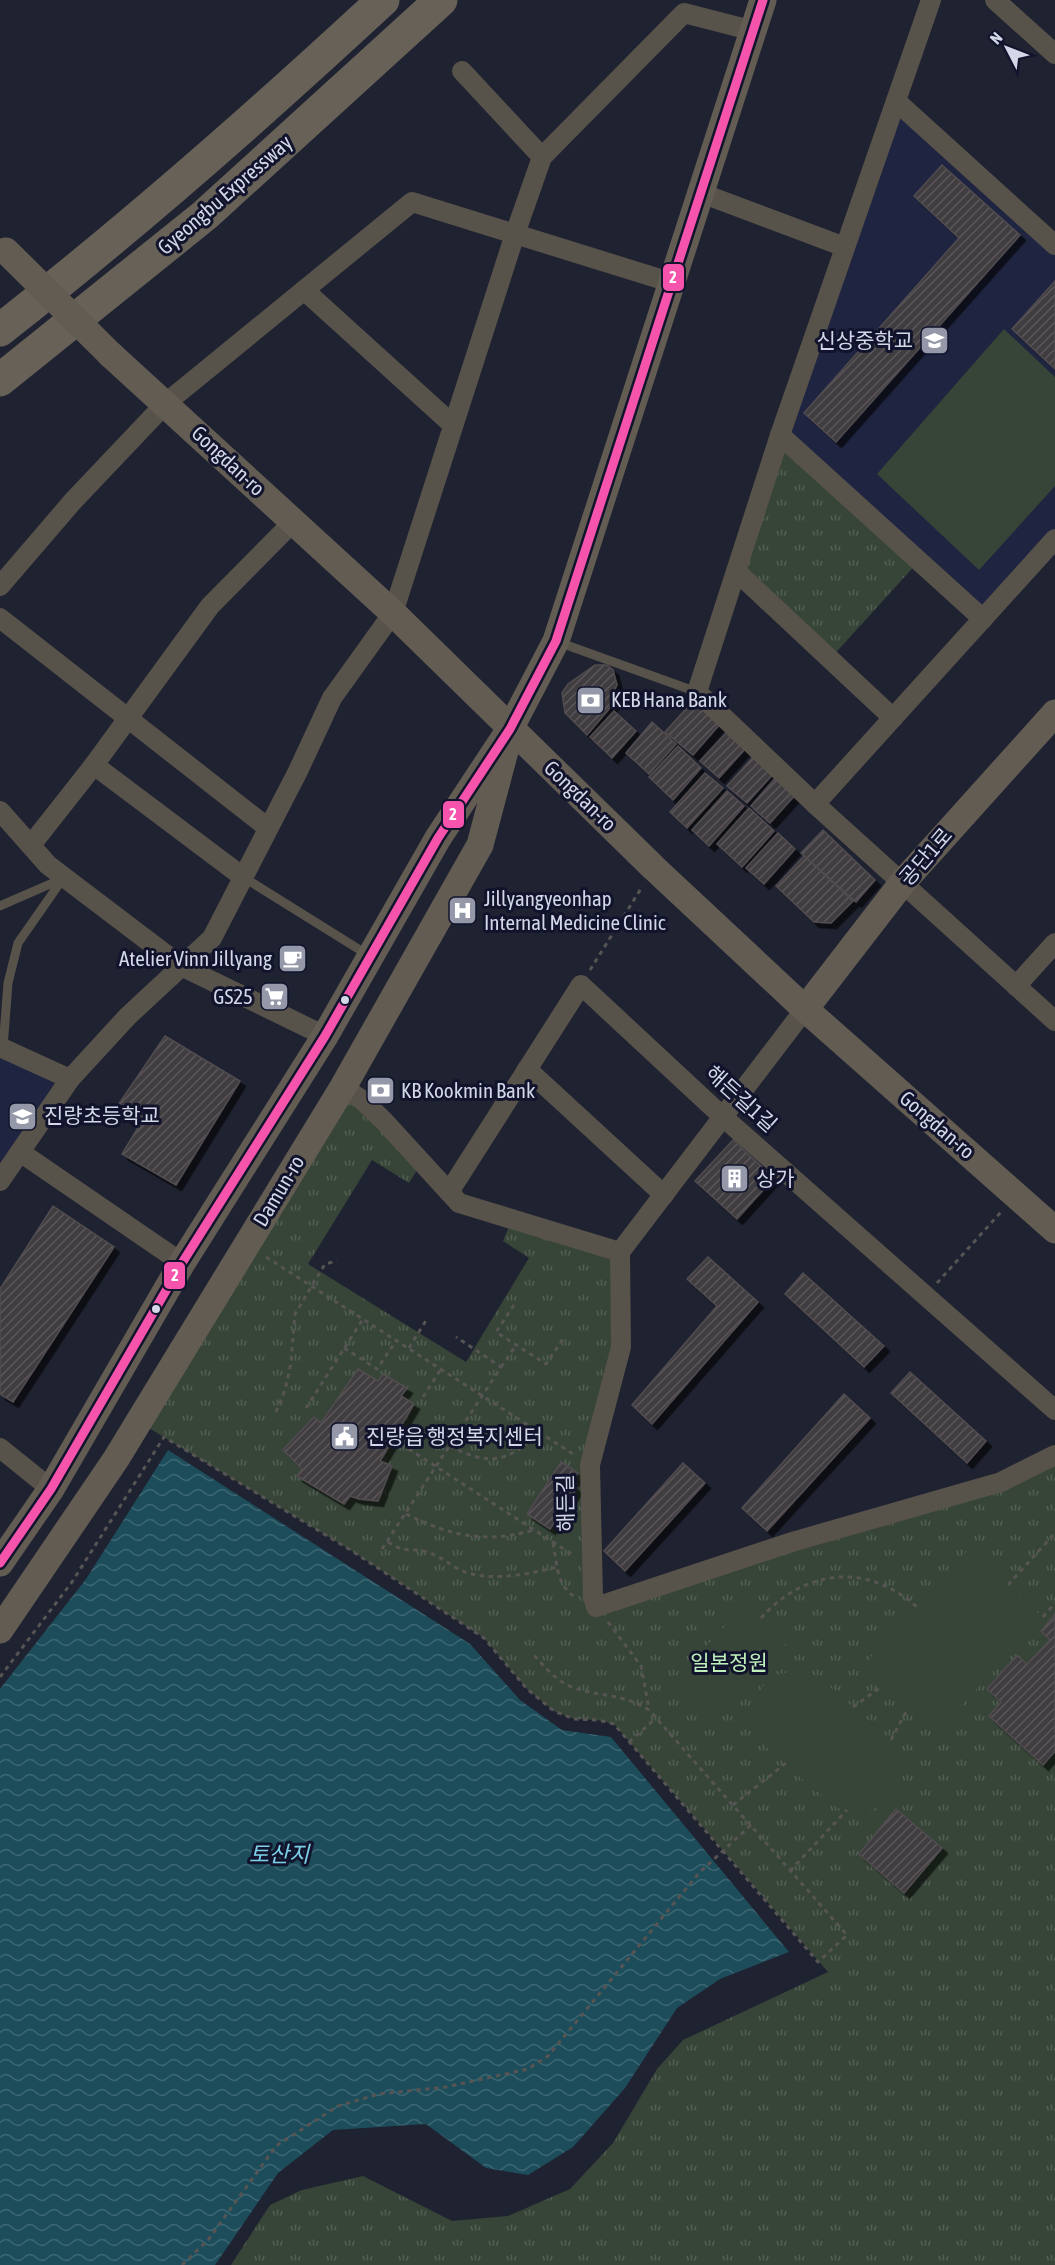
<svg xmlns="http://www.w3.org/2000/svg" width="1055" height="2265" viewBox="0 0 1055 2265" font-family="'Asap Condensed','Noto Sans KR',sans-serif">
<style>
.built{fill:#1f2440}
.grass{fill:url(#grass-tufts)}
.garden{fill:#364537}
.water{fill:url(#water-waves)}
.building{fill:url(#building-hatch);stroke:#504c50;stroke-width:1.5;filter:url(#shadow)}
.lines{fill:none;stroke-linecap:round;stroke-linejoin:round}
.path{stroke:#575454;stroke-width:3;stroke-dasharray:4.5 4.5;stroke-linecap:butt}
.lane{stroke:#57524a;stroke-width:9}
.street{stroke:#57524a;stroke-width:20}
.secondary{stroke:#635c53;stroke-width:27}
.highway{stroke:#686158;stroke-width:33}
.secondary-bridge{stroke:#635c53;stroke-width:27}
.bus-1-casing{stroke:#11142c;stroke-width:14}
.bus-1{stroke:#f653ac;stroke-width:9}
.bus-dot{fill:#d3d7e8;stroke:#11142c;stroke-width:2}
.labels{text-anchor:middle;stroke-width:6;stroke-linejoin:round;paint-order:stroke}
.street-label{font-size:21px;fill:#d3d7e8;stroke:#11142c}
.poi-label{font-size:21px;fill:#d3d7e8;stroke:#11142c;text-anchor:start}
.park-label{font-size:21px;fill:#bff0ba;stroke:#11142c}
.water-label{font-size:22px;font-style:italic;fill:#7cd1e9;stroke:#11142c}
.line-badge{stroke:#11142c;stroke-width:2}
.badge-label{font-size:16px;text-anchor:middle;font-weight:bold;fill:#fff}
</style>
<defs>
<pattern id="grass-tufts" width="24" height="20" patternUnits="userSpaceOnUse" patternTransform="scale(1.5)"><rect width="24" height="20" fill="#364537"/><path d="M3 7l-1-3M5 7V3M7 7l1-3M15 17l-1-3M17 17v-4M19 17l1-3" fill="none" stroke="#525f54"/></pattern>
<pattern id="water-waves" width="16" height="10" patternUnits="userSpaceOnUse" patternTransform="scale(1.5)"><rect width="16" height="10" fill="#1d4d5b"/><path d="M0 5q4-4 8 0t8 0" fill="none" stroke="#3d6673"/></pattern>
<pattern id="building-hatch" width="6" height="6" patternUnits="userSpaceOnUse" patternTransform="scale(1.5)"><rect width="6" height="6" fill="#413c3f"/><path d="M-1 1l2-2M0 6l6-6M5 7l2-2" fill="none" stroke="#5c575b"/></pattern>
<filter id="shadow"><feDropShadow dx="5.5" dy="5.5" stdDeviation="0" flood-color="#0009"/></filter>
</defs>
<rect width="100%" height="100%" fill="#1f2230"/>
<g class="built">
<path d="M896,101L1055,244V539L983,619L780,435Z"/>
<path d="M0,1047L70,1079L0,1183Z"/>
</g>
<g class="grass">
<path d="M780,435L919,561L830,659L736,571Z"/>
<path d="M343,1087L422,1162L409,1183L372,1160L308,1264L466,1362L529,1258L503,1241L512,1219L620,1252L621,1347L590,1465L596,1607L1055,1455V2265H231L270,2205L302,2190L363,2176L452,2221L508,2216L570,2189L613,2143L657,2069L683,2040L828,1972L614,1724L598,1720L574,1719L554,1711L527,1689L484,1638L352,1551L139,1422Z"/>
</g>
<g class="garden">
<path d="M1004,329L1055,377V486L979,570L877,474Z"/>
<path d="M968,1550L1043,1617L935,1734L860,1669Z"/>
<path d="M746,1605L788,1641L715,1720L675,1678Z"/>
<path d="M800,1672L817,1676L896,1744C902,1760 907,1787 890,1799C881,1806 868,1813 856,1813C851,1812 843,1810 838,1808C833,1806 766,1748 762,1742C747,1720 753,1687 777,1675C784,1672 793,1673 800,1672Z"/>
</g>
<path class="water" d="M168,1450L470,1644L520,1700L562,1730L611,1737L789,1952L720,1979L677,2008L625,2088L573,2147L528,2175L486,2168L426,2124L333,2130L278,2173L215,2265H0V1689L86,1579Z"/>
<g class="building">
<path d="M942,165L1020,235L836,442L804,413L959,238L914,196Z"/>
<path d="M1055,281V369L1012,329Z"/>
<path d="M595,665H607L613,670L617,685L614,691L620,696L587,735L565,713L562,693L568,684Z"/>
<path d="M693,701L720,724L693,755L665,732Z"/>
<path d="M614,711L636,731L612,758L590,737Z"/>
<path d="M652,722L676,744L649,774L626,753Z"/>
<path d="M726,733L745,749L719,778L700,761Z"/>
<path d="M678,746L701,768L673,800L649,777Z"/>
<path d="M753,757L773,774L747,803L727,786Z"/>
<path d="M705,773L723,788L687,828L670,812Z"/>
<path d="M776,777L796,794L770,823L751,806Z"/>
<path d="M727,791L744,806L709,846L692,830Z"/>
<path d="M749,808L774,831L742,867L717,844Z"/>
<path d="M823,830L875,880L856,902L801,853Z"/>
<path d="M778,833L795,849L764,884L746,868Z"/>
<path d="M804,856L853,901L831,923L814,922L776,886Z"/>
<path d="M165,1036L240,1081L176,1185L122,1154L139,1126L114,1111Z"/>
<path d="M733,1140L774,1178L737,1219L695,1181Z"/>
<path d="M53,1206L114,1247L13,1402L0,1394V1289Z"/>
<path d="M708,1257L758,1302L652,1424L632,1405L717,1306L687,1279Z"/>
<path d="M803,1273L884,1346L864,1367L785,1294Z"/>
<path d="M358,1369L378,1381L383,1374L407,1388L401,1396L414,1404L380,1461L392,1466L378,1501L359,1499L350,1496L344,1504L297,1476L302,1469L283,1450L314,1417L321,1423Z"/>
<path d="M910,1372L986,1441L967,1463L891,1393Z"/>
<path d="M844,1394L870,1418L767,1531L742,1508Z"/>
<path d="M561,1462L578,1473L571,1484L577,1488L550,1529L527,1514Z"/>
<path d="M683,1463L705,1483L625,1571L604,1551Z"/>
<path d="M1055,1614V1751L1043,1765L989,1716L1001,1702L987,1689L1017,1655L1027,1664L1050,1640L1041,1631Z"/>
<path d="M896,1809L942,1848L904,1893L859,1854Z"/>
</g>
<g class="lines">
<g class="path">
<path d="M590,970L642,887"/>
<path d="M266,1257L573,1454"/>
<path d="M937,1283L1001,1212"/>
<path d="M514,1305L496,1332L546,1364L565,1336"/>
<path d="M344,1348L377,1369L396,1341"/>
<path d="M409,1348L427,1319"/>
<path d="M501,1367L516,1345"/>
<path d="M423,1397L441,1369"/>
<path d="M306,1408L363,1319"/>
<path d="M276,1412L285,1390L291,1363L295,1314L325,1264L337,1261"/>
<path d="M401,1444L573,1555"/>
<path d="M450,1446C487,1466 510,1463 538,1432"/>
<path d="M406,1514C451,1536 485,1544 534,1530"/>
<path d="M388,1542C406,1554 410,1547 427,1552C440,1556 449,1564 460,1570C489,1583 528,1574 557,1567"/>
<path d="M553,1543C557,1563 556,1585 575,1597"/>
<path d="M382,1549L501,1367L456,1337"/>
<path d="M1008,1585L1055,1533"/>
<path d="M1043,1617L1055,1603"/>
<path d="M761,1618C805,1569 867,1562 917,1607"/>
<path d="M608,1622L641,1666L649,1709"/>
<path d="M0,1677L72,1582L164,1437L352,1551L484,1638L527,1689L554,1711L574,1719L598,1720L614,1724L818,1962L847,1935L649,1710C623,1693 598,1697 572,1687C556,1681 544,1666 533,1654"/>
<path d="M853,1707L881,1687"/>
<path d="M891,1740L907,1710"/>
<path d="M629,1742L656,1718"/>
<path d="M733,1805L786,1763"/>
<path d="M790,1871L847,1810"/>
<path d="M182,2265L208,2240L276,2146L338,2106L379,2094L446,2087L528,2069L548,2056L699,1873L751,1825"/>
</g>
<g class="lane">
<path d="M558,642L697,692"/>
<path d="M243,877L368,955"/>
<path d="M0,906L64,878"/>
<path d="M3,1048L8,983L18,943L64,877"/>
</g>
<g class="street">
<path d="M931,0L780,435L697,692L815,804L1055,539"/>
<path d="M995,0L1055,54"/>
<path d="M462,71L542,157L684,13L754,31"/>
<path d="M896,101L1055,245"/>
<path d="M701,193L845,247"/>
<path d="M304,290L453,425"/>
<path d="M780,435L983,619"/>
<path d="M736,571L893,718"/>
<path d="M0,586L73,501L166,403L412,202L673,283"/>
<path d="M0,618L268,828"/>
<path d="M94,765L243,877"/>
<path d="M815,804L1055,1021"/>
<path d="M0,811L48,865L181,966L325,1036"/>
<path d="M31,845L94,765L210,606L294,521"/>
<path d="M1016,986L1055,943"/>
<path d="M0,1047L70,1079"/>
<path d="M527,1069L664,1195"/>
<path d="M343,1087L362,1100L383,1120L459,1203L620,1252"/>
<path d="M20,1152L182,1263"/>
<path d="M0,1181L70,1079L128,1016L212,938L298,771L332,698L393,613L515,234L542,157"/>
<path d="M449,1192L581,985L723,1117L1055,1410"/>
<path d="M620,1252L621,1347L590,1465L593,1596L596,1607L792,1542L1001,1482L1055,1455"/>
<path d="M620,1252L805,1009"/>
<path d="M0,1448L51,1489"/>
</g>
<g class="secondary">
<path d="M111,355L393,613L654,868L805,1009L1055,1230"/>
<path d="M805,1009L903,882L1055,713"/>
<path d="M0,1563L51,1489L182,1263L325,1036L438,838L510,729L556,641L763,0"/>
<path d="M0,1630L116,1459L343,1087L480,845L505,751"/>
</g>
<g class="highway">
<path d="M0,330C133,226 259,115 383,0"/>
<path d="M0,380L205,215L441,0"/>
</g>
<path class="secondary-bridge" d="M6,251L111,355"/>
<defs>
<path id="bus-1" d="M0,1563L51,1489L182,1263L325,1036L438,838L510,729L556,641L763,0"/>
</defs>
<use href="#bus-1" class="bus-1-casing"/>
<use href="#bus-1" class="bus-1"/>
</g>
<defs>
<symbol id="school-square" viewBox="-11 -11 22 22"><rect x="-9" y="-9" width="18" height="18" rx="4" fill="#9498a8" stroke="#11142c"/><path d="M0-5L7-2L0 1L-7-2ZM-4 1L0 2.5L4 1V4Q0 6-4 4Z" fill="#fff"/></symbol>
<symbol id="bank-square" viewBox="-11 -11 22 22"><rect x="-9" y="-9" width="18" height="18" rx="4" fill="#9498a8" stroke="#11142c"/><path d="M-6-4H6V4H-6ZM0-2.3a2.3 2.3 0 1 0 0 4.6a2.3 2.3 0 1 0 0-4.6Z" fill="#fff"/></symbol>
<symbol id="hospital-square" viewBox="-11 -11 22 22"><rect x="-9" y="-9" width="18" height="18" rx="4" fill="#9498a8" stroke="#11142c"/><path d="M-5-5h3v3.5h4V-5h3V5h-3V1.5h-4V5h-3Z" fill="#fff"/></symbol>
<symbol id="cafe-square" viewBox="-11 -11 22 22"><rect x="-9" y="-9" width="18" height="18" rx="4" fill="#9498a8" stroke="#11142c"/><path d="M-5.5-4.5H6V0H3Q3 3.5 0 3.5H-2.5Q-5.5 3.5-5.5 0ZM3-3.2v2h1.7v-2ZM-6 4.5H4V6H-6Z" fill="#fff"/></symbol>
<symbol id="supermarket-square" viewBox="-11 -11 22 22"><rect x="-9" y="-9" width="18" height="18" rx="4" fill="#9498a8" stroke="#11142c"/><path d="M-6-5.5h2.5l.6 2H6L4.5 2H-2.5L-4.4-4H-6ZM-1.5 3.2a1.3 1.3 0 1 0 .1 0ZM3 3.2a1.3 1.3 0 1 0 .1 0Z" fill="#fff"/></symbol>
<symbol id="building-square" viewBox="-11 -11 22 22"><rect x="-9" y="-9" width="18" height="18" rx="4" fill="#9498a8" stroke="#11142c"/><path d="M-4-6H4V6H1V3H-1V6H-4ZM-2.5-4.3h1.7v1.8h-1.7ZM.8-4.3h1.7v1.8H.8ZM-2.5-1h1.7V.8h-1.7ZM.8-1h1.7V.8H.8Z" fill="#fff"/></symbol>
<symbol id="civic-square" viewBox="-11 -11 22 22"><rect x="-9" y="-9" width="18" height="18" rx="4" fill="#9498a8" stroke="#11142c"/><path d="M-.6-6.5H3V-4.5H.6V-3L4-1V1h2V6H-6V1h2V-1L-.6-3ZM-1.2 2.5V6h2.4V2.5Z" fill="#fff"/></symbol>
</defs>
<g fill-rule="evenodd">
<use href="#school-square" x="918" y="324" width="33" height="33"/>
<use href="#bank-square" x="574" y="684" width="33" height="33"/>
<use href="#hospital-square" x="446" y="894" width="33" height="33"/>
<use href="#cafe-square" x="276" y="942" width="33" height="33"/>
<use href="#supermarket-square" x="258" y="980" width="33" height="33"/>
<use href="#bank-square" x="364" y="1074" width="33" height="33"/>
<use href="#school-square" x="6" y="1100" width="33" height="33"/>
<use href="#building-square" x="718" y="1162" width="33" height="33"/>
<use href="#civic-square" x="328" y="1420" width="33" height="33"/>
</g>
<g class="bus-dot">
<circle cx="345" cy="1000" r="5"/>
<circle cx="156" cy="1309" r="5"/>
</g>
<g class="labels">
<g class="street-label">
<text transform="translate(225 195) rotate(-41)" y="7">Gyeongbu Expressway</text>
<text transform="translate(228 461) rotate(43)" y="7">Gongdan-ro</text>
<text transform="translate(580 796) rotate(44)" y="7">Gongdan-ro</text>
<text transform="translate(926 857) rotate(-49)" y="7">공단1로</text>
<text transform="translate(741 1099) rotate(42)" y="7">해든길1길</text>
<text transform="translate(937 1125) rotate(41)" y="7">Gongdan-ro</text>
<text transform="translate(279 1191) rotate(-59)" y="7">Damun-ro</text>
<text transform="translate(566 1503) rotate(-91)" y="7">해든길</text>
</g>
<g class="poi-label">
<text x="913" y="348" text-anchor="end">신상중학교</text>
<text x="611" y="707">KEB Hana Bank</text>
<text x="484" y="906">Jillyangyeonhap<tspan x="484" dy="24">Internal Medicine Clinic</tspan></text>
<text x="272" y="966" text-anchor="end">Atelier Vinn Jillyang</text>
<text x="253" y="1004" text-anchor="end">GS25</text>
<text x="401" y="1098">KB Kookmin Bank</text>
<text x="44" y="1123">진량초등학교</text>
<text x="756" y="1186">상가</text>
<text x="366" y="1444">진량읍 행정복지센터</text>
</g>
<g class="park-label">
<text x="729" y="1670">일본정원</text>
</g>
<g class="water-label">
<text x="279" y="1862">토산지</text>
</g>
</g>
<g class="line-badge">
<rect x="662" y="263" width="23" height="29" rx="6" fill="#f653ac"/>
<rect x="442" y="800" width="23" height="29" rx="6" fill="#f653ac"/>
<rect x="163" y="1261" width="23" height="29" rx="6" fill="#f653ac"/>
</g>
<g class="badge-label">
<text x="673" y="283">2</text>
<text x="453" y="820">2</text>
<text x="175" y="1281">2</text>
</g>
<g transform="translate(1007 48) rotate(312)" stroke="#11142c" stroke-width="4.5" paint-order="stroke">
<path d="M0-4.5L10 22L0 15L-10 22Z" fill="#d3d7e8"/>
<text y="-9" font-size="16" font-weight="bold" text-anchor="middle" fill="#d3d7e8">N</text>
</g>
</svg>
